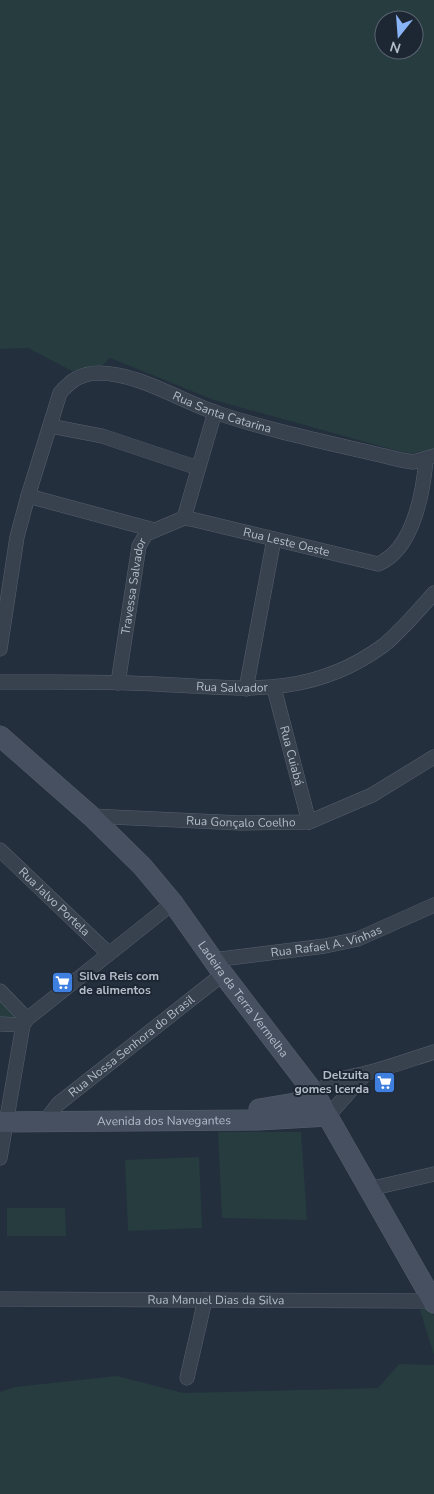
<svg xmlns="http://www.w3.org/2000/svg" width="434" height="1494" viewBox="0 0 434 1494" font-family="'Nunito Sans',sans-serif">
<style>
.green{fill:#263c3f;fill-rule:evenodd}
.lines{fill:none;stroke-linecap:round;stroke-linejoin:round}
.street-casing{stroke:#565f6c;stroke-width:15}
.secondary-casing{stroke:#565f6c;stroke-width:21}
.street{stroke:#38414e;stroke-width:14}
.secondary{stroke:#465061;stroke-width:20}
.labels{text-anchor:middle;stroke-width:4;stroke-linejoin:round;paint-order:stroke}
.street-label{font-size:12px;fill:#b4bcc9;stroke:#1d2633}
.poi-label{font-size:12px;font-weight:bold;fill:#b4bcc9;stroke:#1d2633;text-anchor:start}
</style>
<rect width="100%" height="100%" fill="#242f3e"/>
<g class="green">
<path d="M0,0H434V449L409,454L214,400L110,358L103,365L72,371L28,348L0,349ZM384,20H414V50H384Z"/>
<path d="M0,998L16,1013L13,1019H0Z"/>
<path d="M218,1132H301L307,1220L222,1218Z"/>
<path d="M199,1157L202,1228L128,1231L125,1160Z"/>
<path d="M7,1208H65L66,1236H7Z"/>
<path d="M429,1307L434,1316V1355L420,1310Z"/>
<path d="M399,1364L434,1365V1494H0V1392L15,1387L117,1376L183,1393L378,1388Z"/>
</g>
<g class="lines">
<defs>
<g id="street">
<path d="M50,426L102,436L198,468"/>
<path d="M28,496L154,530"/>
<path d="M184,518L215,412"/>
<path id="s1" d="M0,649L17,537L28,496L60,393C71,380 82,373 99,373C141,374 178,400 217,413C277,433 340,445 401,460L413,462L434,456"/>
<path id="s2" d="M0,682C52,682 104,681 155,684C240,688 310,700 384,645C402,630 418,611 434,593"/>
<path id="s3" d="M118,683L139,546L146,534L184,518L191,519L378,564C413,550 423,493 426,460"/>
<path id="s4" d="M274,688L309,822"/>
<path d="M246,689L274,539"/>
<path id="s5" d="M91,816L241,823L309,822L372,795L434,757"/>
<path id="s6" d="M0,850L108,953"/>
<path id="s7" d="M213,960L325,946L358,939L434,905"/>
<path d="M0,991L27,1019L23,1025L0,1158"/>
<path d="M27,1019L173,903"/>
<path d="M0,1024L23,1025"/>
<path d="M315,1094C336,1077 342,1079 367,1073C390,1067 412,1059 434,1052"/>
<path d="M328,1116L366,1073"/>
<path id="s8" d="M45,1121L58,1104L223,974"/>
<path d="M369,1189L434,1174"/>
<path id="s9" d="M0,1299L433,1301"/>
<path d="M187,1378L205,1300"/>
</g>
<g id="secondary">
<path id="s10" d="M0,736L91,816L142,866L173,903L223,974L315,1094L434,1303"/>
<path d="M259,1109L295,1103L315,1094"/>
<path id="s11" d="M0,1122L258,1120L328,1116"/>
</g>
</defs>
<use href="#street" class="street-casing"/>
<use href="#secondary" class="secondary-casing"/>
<use href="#street" class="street"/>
<use href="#secondary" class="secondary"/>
</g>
<defs>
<symbol id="supermarket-square" viewBox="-11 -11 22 22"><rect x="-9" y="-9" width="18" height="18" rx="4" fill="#3f7fe0" stroke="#1d2633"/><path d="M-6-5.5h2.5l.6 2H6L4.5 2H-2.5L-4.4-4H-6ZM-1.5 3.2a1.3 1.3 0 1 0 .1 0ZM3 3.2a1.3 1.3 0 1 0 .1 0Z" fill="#fff"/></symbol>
</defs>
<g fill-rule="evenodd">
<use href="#supermarket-square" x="50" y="970" width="25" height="25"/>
<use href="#supermarket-square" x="372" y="1070" width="25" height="25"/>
</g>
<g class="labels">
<g class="street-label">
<text dy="4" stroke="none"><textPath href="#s1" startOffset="439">Rua Santa Catarina</textPath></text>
<text dy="4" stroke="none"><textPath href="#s3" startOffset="299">Rua Leste Oeste</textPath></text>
<text dy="4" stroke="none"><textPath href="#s3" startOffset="98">Travessa Salvador</textPath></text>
<text dy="4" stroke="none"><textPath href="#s2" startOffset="232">Rua Salvador</textPath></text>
<text dy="4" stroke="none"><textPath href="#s4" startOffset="70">Rua Cuiabá</textPath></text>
<text dy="4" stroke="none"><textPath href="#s5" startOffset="150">Rua Gonçalo Coelho</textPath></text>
<text dy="4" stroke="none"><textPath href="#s6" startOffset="75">Rua Jalvo Portela</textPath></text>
<text dy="4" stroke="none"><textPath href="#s7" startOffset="115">Rua Rafael A. Vinhas</textPath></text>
<text dy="4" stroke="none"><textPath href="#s10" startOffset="360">Ladeira da Terra Vermelha</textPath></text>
<text dy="4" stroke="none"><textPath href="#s8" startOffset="115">Rua Nossa Senhora do Brasil</textPath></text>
<text dy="4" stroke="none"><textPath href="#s11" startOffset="164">Avenida dos Navegantes</textPath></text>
<text dy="4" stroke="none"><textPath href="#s9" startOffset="216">Rua Manuel Dias da Silva</textPath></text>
</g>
<g class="poi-label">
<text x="79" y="980">Silva Reis com<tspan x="79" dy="14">de alimentos</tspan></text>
<text x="369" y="1079" text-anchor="end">Delzuita<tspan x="369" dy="14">gomes lcerda</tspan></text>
</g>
</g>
<g transform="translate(399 35) rotate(197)"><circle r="24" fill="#1d2633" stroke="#59626f"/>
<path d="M0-4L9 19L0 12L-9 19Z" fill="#8ab4f8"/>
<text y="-8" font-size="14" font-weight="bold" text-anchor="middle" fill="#b4bcc9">N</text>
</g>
</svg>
